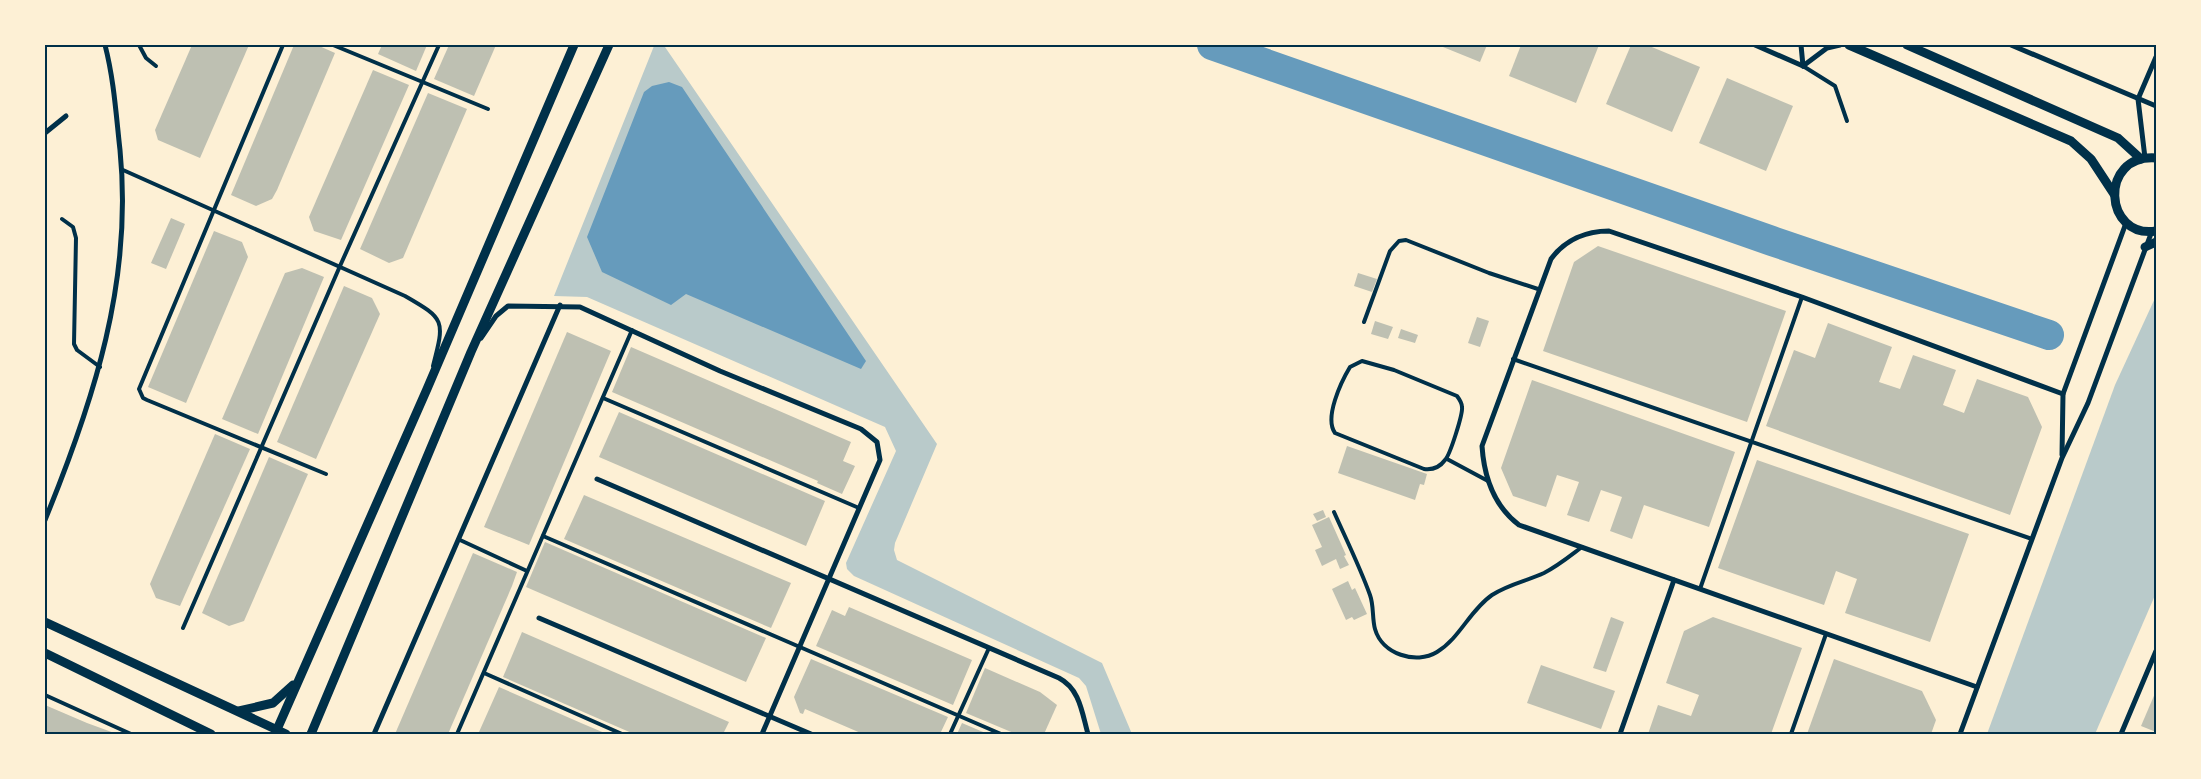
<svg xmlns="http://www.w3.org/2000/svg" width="2201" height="779" viewBox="0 0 2201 779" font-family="'Archivo Narrow',sans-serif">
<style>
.green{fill:#b9caca}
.water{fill:#669bbc}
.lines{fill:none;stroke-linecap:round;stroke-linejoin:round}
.river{stroke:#669bbc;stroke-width:30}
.building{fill:#bec0b2}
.service{stroke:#003049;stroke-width:4}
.minor{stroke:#003049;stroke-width:5}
.tertiary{stroke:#003049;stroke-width:9}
.neatline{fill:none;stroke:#003049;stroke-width:2}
</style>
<rect width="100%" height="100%" fill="#fdf0d5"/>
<g class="green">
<path d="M654,46L665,47L937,444L895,543L894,550L897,560L1102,663L1132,734H1101L1086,686L1079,678L854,576L847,569L846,563L896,451L885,427L587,297L554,296Z"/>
<path d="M2156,296V593L2095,734H1987L2115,385Z"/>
</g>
<path class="water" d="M669,82L682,87L866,361L861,369L686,294L671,305L602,272L587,237L644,92L652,86Z"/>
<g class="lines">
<path class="river" d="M1212,45L1772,241L2049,335"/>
</g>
<g class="building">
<path d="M192,45H249L200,158L158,140L155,130Z"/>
<path d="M294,45H317L335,53L277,190L272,199L256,206L231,195Z"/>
<path d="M382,45H427L416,71L378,54Z"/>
<path d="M449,45H496L474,96L434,79Z"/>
<path d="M1438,45H1487L1480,62Z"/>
<path d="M1521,45H1599L1576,103L1509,76Z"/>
<path d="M1631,45H1647L1700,67L1672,132L1606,104Z"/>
<path d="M373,70L409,85L341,240L314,231L309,217Z"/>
<path d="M1727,78L1793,106L1766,171L1699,143Z"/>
<path d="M428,93L467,109L403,258L389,263L360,249Z"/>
<path d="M171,218L185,224L166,269L151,263Z"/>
<path d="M214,231L242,242L248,257L186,403L148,387Z"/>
<path d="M1598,246L1786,311L1747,422L1543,351L1574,262Z"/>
<path d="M302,268L324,277L258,434L222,419L285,273Z"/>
<path d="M1358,273L1377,279L1372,292L1354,286Z"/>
<path d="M344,286L372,298L380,314L316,459L277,442Z"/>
<path d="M1477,317L1489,321L1480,347L1468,343Z"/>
<path d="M1375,321L1393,327L1388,339L1371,334Z"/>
<path d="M1828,323L1892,347L1879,382L1900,389L1913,355L1956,370L1943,405L1964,413L1977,379L2028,397L2042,427L2010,515L1766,426L1794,350L1815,358Z"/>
<path d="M1401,329L1418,335L1415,343L1398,338Z"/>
<path d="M567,332L611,351L529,545L484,527Z"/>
<path d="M631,347L851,442L843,461L855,466L842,494L817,483L818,481L612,392Z"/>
<path d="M1532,380L1735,452L1709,527L1644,505L1632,539L1610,531L1622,497L1601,490L1589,522L1567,515L1579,482L1557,475L1546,507L1513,496L1501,468Z"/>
<path d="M619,412L825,501L806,546L599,457Z"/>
<path d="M215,434L250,449L180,606L156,598L150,584Z"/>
<path d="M1347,446L1427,474L1424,485L1420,484L1415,500L1338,473Z"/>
<path d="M269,457L308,474L244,621L229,626L202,613Z"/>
<path d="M1757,460L1969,534L1930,642L1845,613L1857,579L1836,571L1824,605L1718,568Z"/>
<path d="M584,495L791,583L771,628L564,539Z"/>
<path d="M1323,510L1326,517L1317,521L1313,514Z"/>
<path d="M1329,517L1346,555L1344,556L1349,565L1340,569L1336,559L1322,566L1315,550L1322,547L1312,525Z"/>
<path d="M545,542L766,638L746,682L526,587Z"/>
<path d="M473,553L517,572L512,586L448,734H395Z"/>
<path d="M1348,581L1352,590L1355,588L1367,614L1354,620L1352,617L1346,620L1332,589Z"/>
<path d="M849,607L972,660L953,705L816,646L832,610L845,616Z"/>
<path d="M1611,617L1624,622L1606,672L1593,668Z"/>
<path d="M1713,617L1802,648L1771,734H1648L1658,705L1691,716L1699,695L1666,683L1684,631Z"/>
<path d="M522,632L729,722L723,734H634L503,677Z"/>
<path d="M811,659L948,717L940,734H863L805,709L803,714L800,713L794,697Z"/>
<path d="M1834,659L1922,691L1936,720L1931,734H1807Z"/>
<path d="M1541,665L1615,691L1601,729L1527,703Z"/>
<path d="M985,668L1040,692L1057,705L1044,734H1016L966,713Z"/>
<path d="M499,687L581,723L607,734H484L479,732Z"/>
<path d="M2156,691V732L2141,726Z"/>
<path d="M45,705L87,723L117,734H45Z"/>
<path d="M962,723L976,729L988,734H957Z"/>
</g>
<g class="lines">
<g class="service">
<path d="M139,45L146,58L156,66"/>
<path d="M283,45L139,389L143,398L147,400L326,474"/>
<path d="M333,45L488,109"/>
<path d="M1803,66L1835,86L1847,121"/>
<path d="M123,170L405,296C445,319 445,320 433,366"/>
<path d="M62,219L73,227L76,238L74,344L77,350L100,367"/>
<path d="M1364,322L1390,251L1399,241L1406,240L1489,273L1538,289"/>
<path d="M1513,359L2032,539"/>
<path d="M1362,361L1394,370L1457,396C1460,400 1462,403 1462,407C1463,414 1450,455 1445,460C1440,467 1432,470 1424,469L1335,433C1324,418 1341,382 1350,367Z"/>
<path d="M603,398L859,508"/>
<path d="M1447,459L1488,481"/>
<path d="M1334,512C1346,539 1360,567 1370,595C1374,606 1372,618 1375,629C1382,654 1416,665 1437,652C1460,638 1470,610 1492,595C1509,584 1527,581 1544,573C1558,566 1570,556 1582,547"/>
<path d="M543,536L1001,734"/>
<path d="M460,540L527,571"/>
<path d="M1700,589L1802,297"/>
<path d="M183,628L340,266L439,45"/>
<path d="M484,673L622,734"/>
<path d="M45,695L131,734"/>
<path d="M457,734L632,330"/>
<path d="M950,734L989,648"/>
<path d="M1791,734L1826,634"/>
</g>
<g class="minor">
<path d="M1755,45L1803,66"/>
<path d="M1801,45L1803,66"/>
<path d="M2011,45L2156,106"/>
<path d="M1803,66L1827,48L1840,45"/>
<path d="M45,133L66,116"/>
<path d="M2145,158L2138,99L2156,57"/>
<path d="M481,338L496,316L508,306L580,307L720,371L861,429L877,442L880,460L762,734"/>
<path d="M2062,455L2063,394L2126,223"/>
<path d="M597,479L1059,678C1080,689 1082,713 1088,734"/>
<path d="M45,520C94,400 133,281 120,150C116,114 114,80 105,45"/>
<path d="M539,618L811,734"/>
<path d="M1977,687L1519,525C1494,506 1484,476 1482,446L1551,259C1565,240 1586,231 1609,231L1802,297L2063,394"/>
<path d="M374,734L560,305"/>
<path d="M1620,734L1674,580"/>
<path d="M1960,734L2062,458L2088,403L2152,231"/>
<path d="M2121,734L2156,651"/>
</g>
<g class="tertiary">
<path d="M1849,45L2071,141L2091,159L2114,194"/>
<path d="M1907,45L2118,138L2141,159"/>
<path d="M2156,158C2098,154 2104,239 2156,231"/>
<path d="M2145,247L2156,242"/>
<path d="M45,622L286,734"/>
<path d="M45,653L211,734"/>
<path d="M239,711L273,703L293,685"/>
<path d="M275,734L427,389L574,45"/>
<path d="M311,734L471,352L609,45"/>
</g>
</g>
<rect width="2201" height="779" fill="none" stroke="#fdf0d5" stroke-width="92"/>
<rect x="46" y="46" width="2109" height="687" class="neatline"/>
</svg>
